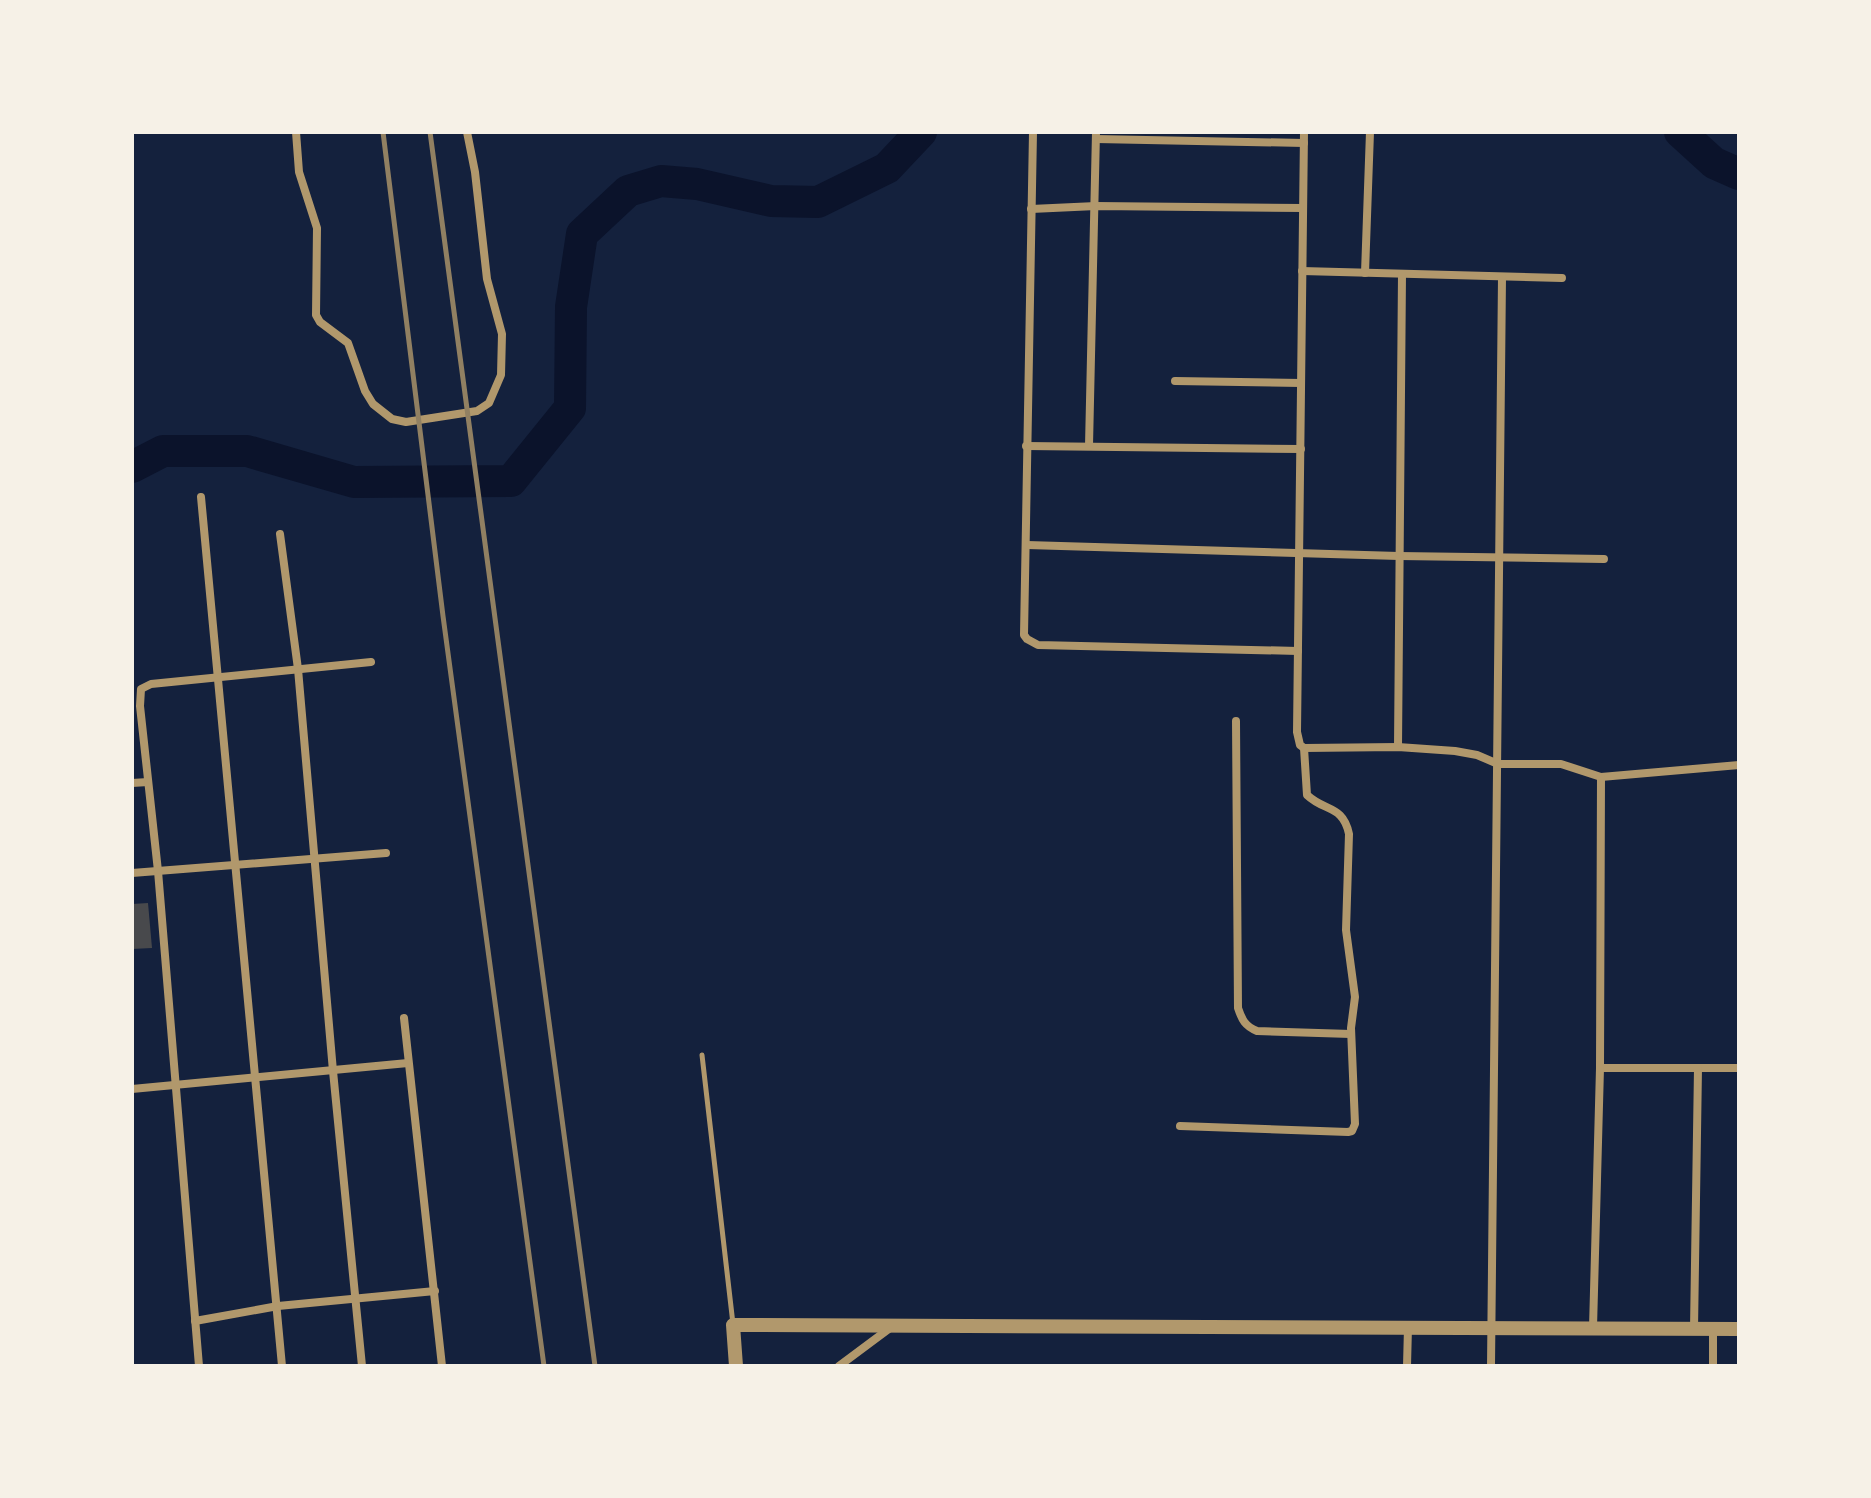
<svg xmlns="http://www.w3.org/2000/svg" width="1871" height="1498" viewBox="0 0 1871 1498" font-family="Spectral,serif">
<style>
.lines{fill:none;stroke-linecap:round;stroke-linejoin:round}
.river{stroke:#0b132b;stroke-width:32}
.building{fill:#48494c}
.service{stroke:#b1986c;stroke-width:5}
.minor{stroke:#b1986c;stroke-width:8}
.tertiary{stroke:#b1986c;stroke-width:14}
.rail{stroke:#918062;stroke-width:5}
</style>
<rect width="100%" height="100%" fill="#14213d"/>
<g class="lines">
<g class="river">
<path d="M1680,132L1714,163L1739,174"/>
<path d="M132,467L163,451H247L354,482L511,481L570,408L571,307L582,234L628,191L661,181L697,184L771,201L818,202L887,168L921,132"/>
</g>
</g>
<path class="building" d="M148,903L152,948L132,949V904Z"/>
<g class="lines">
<path class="service" d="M702,1055L733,1324"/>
<g class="minor">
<path d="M296,132L299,172L317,228L316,315L320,322L348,343L365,391L373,404L392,419L406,422L477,411L489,403L501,375L502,334L487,279L475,172L467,132"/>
<path d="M1033,132L1024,635L1027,639L1038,645L1298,651"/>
<path d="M1096,139L1304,143"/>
<path d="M1031,209L1096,206L1303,208"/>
<path d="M1302,271L1562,278"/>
<path d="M1365,273L1370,132"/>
<path d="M1175,381L1301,383"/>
<path d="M1026,446L1301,449"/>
<path d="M1089,446L1096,132"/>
<path d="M201,497L282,1366"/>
<path d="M280,534L298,669L333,1071L362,1366"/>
<path d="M1027,545L1399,556L1604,559"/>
<path d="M1236,721L1238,1008C1242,1020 1245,1026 1257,1031L1351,1034"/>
<path d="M1398,747L1402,274"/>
<path d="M1304,748L1398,747L1455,751L1477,755L1498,764H1561L1601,777L1739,765"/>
<path d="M132,783L148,782"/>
<path d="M132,873L386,853"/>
<path d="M404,1018L442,1366"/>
<path d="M1600,1068H1739"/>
<path d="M132,1089L408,1063"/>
<path d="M1180,1126L1348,1132L1352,1131L1355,1124L1351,1028L1355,997L1346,930L1349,834C1343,805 1325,812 1307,795L1304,748L1300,745L1297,732L1304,132"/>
<path d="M195,1321L278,1306L435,1291"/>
<path d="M1593,1328L1600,1068L1601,777"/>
<path d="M1694,1329L1698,1068"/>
<path d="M199,1366L158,871L140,706L141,689L151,684L371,662"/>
<path d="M839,1366L890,1328"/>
<path d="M1407,1366L1408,1327"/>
<path d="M1491,1366L1502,277"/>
<path d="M1713,1366V1329"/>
</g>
<path class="tertiary" d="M736,1366L733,1325L1739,1329"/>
<g class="rail">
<path d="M383,132L443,616L544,1366"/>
<path d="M430,132L595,1366"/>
</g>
</g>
<rect width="1871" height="1498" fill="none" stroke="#f6f1e7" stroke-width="268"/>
</svg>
